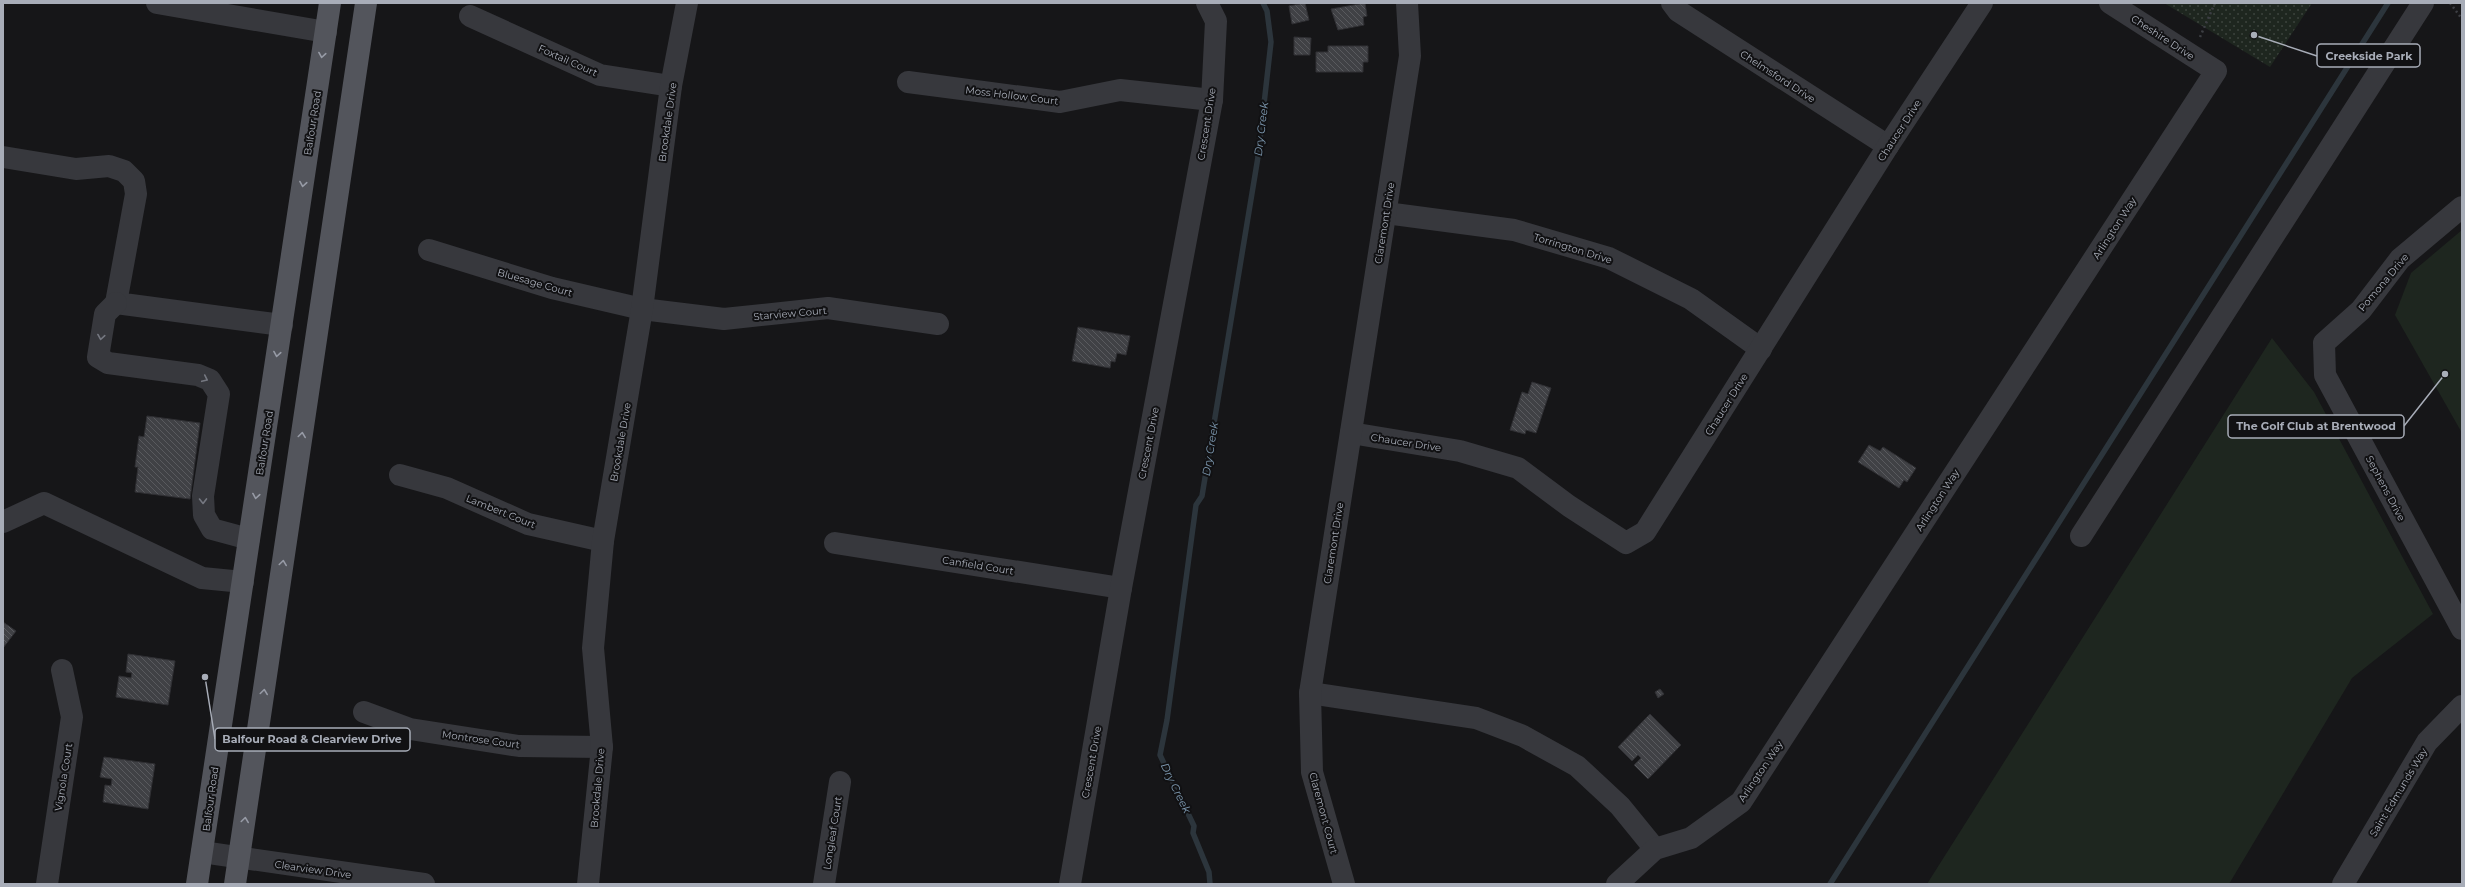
<svg xmlns="http://www.w3.org/2000/svg" width="2465" height="887" viewBox="0 0 2465 887" font-family="Montserrat,sans-serif">
<style>
.grass{fill:#1e261f}
.park{fill:url(#park-dots)}
.lines{fill:none;stroke-linecap:round;stroke-linejoin:round}
.stream{stroke:#2c353c;stroke-width:5.5}
.building{fill:url(#building-back-hatch);stroke:#303034}
.path{stroke:#3d3f44;stroke-width:2.5;stroke-dasharray:2 3;stroke-linecap:butt}
.minor{stroke:#37383d;stroke-width:22}
.major{stroke:#53555c;stroke-width:22}
.oneway{stroke:#979ba6}
.oneway2{stroke:#757881}
.labels{text-anchor:middle;stroke-width:4;stroke-linejoin:round;paint-order:stroke}
.street-label{font-size:10px;fill:#a8adb8;stroke:#111113}
.water-label{font-size:11px;font-style:italic;fill:#7f9bb3;stroke:#111113}
.leader{fill:none;stroke:#a8adb8;stroke-width:1.5}
.callout-dot{fill:#a8adb8;stroke:#111113;stroke-width:1.5}
.callout{fill:#111113;stroke:#a8adb8;stroke-width:1.5}
.callout-label{font-size:11px;text-anchor:middle;font-weight:bold;fill:#a8adb8}
</style>
<defs>
<pattern id="park-dots" width="8" height="8" patternUnits="userSpaceOnUse"><rect width="8" height="8" fill="#1e261f"/><path d="M2 2h.1M6 6h.1" fill="none" stroke="#3c433d" stroke-width="1.8" stroke-linecap="round"/></pattern>
<pattern id="building-back-hatch" width="6" height="6" patternUnits="userSpaceOnUse"><rect width="6" height="6" fill="#404145"/><path d="M-1 5l2 2M0 0l6 6M5-1l2 2" fill="none" stroke="#595a5e"/></pattern>
</defs>
<rect width="100%" height="100%" fill="#161618"/>
<g class="grass">
<path d="M2462,230V433L2395,315L2411,273Z"/>
<path d="M2272,338L2314,392L2433,614L2352,678L2229,884H1927Z"/>
</g>
<path class="park" d="M2164,3H2312L2270,67Z"/>
<g class="lines">
<g class="stream">
<path d="M1210,884L1209,872L1193,833L1194,826L1160,755L1167,720L1196,505L1202,496L1258,157L1271,42L1267,11L1263,3"/>
<path d="M1830,884L2388,3"/>
</g>
</g>
<g class="building">
<path d="M1305,3L1309,20L1292,24L1289,6Z"/>
<path d="M1365,3L1367,16L1363,17L1364,25L1338,30L1331,9Z"/>
<path d="M1294,37L1311,38L1310,55H1294Z"/>
<path d="M1328,46H1368V62H1363V72H1316V52H1328Z"/>
<path d="M1078,327L1130,336L1126,355L1117,353L1115,362L1111,361L1110,368L1072,361Z"/>
<path d="M1532,382L1551,388L1536,433L1526,430L1525,434L1510,430L1522,392L1528,394Z"/>
<path d="M147,416L200,423L190,499L135,492L138,467H135L139,436L144,437Z"/>
<path d="M1869,445L1880,451L1883,447L1916,468L1907,482L1904,480L1899,488L1858,462Z"/>
<path d="M3,622L16,631L3,648Z"/>
<path d="M128,654L175,661L168,705L116,697L119,676L131,678L132,673L126,672Z"/>
<path d="M1660,689L1664,694L1658,698L1655,692Z"/>
<path d="M1650,714L1681,745L1648,779L1634,765L1641,758L1638,755L1632,761L1618,747Z"/>
<path d="M104,757L155,764L148,809L103,802L105,785L111,786L112,779L100,777Z"/>
</g>
<g class="lines">
<g class="path">
<path d="M2450,3L2462,19"/>
<path d="M2200,37L2215,3"/>
</g>
<g class="minor">
<path d="M157,3L326,32"/>
<path d="M1672,3L1678,11L1888,146"/>
<path d="M470,16L600,75L671,86"/>
<path d="M908,82L1060,102L1120,90L1212,100"/>
<path d="M3,157L76,169L109,166L124,171L134,181L136,194L116,303L282,325"/>
<path d="M2462,207L2400,259L2361,310L2324,343L2325,375L2462,629"/>
<path d="M1386,213L1514,230L1609,258L1691,299L1761,349"/>
<path d="M429,250L552,288L642,309L724,319L828,308L938,324"/>
<path d="M116,303L105,314L98,357L108,363L198,375L210,380L219,394L203,496L204,515L212,529L249,539"/>
<path d="M1351,433L1460,451L1518,468L1569,506L1626,543L1645,532L1888,146L1982,3"/>
<path d="M400,475L447,488L528,524L603,541"/>
<path d="M3,522L44,503L202,578L243,582"/>
<path d="M2081,536L2423,3"/>
<path d="M835,543L1121,588"/>
<path d="M1310,693L1476,718L1523,736L1577,766L1620,806L1655,849"/>
<path d="M364,712L410,729L519,746L602,747"/>
<path d="M202,852L424,884"/>
<path d="M47,884L72,717L62,670"/>
<path d="M588,884L602,747L593,648L603,541L642,309L671,86L687,3"/>
<path d="M824,884L840,782"/>
<path d="M1070,884L1121,588L1212,100L1216,21L1207,3"/>
<path d="M1344,884L1312,772L1310,693L1410,56L1407,3"/>
<path d="M1617,884L1655,849L1691,838L1741,802L2216,71L2110,3"/>
<path d="M2343,884L2427,742L2462,706"/>
</g>
<g class="major">
<path d="M197,884L330,3"/>
<path d="M235,884L366,3"/>
</g>
</g>
<defs><path id="oneway-chevron" d="M-2-3.5L2.5 0L-2 3.5" fill="none" stroke-width="1.6" stroke-linecap="round" stroke-linejoin="round"/></defs>
<g class="oneway">
<use href="#oneway-chevron" transform="translate(322 55) rotate(99)"/>
<use href="#oneway-chevron" transform="translate(303 184) rotate(99)"/>
<use href="#oneway-chevron" transform="translate(277 354) rotate(99)"/>
<use href="#oneway-chevron" transform="translate(302 435) rotate(-82)"/>
<use href="#oneway-chevron" transform="translate(256 496) rotate(99)"/>
<use href="#oneway-chevron" transform="translate(283 563) rotate(-82)"/>
<use href="#oneway-chevron" transform="translate(264 692) rotate(-82)"/>
<use href="#oneway-chevron" transform="translate(245 820) rotate(-82)"/>
</g>
<g class="oneway2">
<use href="#oneway-chevron" transform="translate(101 337) rotate(99)"/>
<use href="#oneway-chevron" transform="translate(205 379) rotate(25)"/>
<use href="#oneway-chevron" transform="translate(203 501) rotate(89)"/>
</g>
<g class="labels">
<g class="street-label">
<text transform="translate(2163 37) rotate(33)" y="4">Cheshire Drive</text>
<text transform="translate(568 60) rotate(24)" y="4">Foxtail Court</text>
<text transform="translate(1778 76) rotate(33)" y="4">Chelmsford Drive</text>
<text transform="translate(1012 95) rotate(7)" y="4">Moss Hollow Court</text>
<text transform="translate(667 122) rotate(-82)" y="4">Brookdale Drive</text>
<text transform="translate(312 123) rotate(-81)" y="4">Balfour Road</text>
<text transform="translate(1206 124) rotate(-81)" y="4">Crescent Drive</text>
<text transform="translate(1899 130) rotate(-57)" y="4">Chaucer Drive</text>
<text transform="translate(1384 223) rotate(-81)" y="4">Claremont Drive</text>
<text transform="translate(2114 228) rotate(-57)" y="4">Arlington Way</text>
<text transform="translate(1573 248) rotate(17)" y="4">Torrington Drive</text>
<text transform="translate(535 282) rotate(16)" y="4">Bluesage Court</text>
<text transform="translate(2383 282) rotate(-50)" y="4">Pomona Drive</text>
<text transform="translate(790 313) rotate(-5)" y="4">Starview Court</text>
<text transform="translate(1726 404) rotate(-58)" y="4">Chaucer Drive</text>
<text transform="translate(620 442) rotate(-80)" y="4">Brookdale Drive</text>
<text transform="translate(1406 442) rotate(9)" y="4">Chaucer Drive</text>
<text transform="translate(264 443) rotate(-81)" y="4">Balfour Road</text>
<text transform="translate(1148 443) rotate(-79)" y="4">Crescent Drive</text>
<text transform="translate(2386 488) rotate(62)" y="4">Sephens Drive</text>
<text transform="translate(1937 500) rotate(-57)" y="4">Arlington Way</text>
<text transform="translate(501 511) rotate(22)" y="4">Lambert Court</text>
<text transform="translate(1333 543) rotate(-81)" y="4">Claremont Drive</text>
<text transform="translate(978 565) rotate(9)" y="4">Canfield Court</text>
<text transform="translate(481 739) rotate(8)" y="4">Montrose Court</text>
<text transform="translate(1091 762) rotate(-80)" y="4">Crescent Drive</text>
<text transform="translate(1760 771) rotate(-56)" y="4">Arlington Way</text>
<text transform="translate(63 777) rotate(-81)" y="4">Vignola Court</text>
<text transform="translate(597 788) rotate(-85)" y="4">Brookdale Drive</text>
<text transform="translate(2398 792) rotate(-59)" y="4">Saint Edmunds Way</text>
<text transform="translate(210 799) rotate(-82)" y="4">Balfour Road</text>
<text transform="translate(1324 813) rotate(75)" y="4">Claremont Court</text>
<text transform="translate(832 833) rotate(-81)" y="4">Longleaf Court</text>
<text transform="translate(313 869) rotate(8)" y="4">Clearview Drive</text>
</g>
<g class="water-label">
<text transform="translate(1261 129) rotate(-83)" y="4">Dry Creek</text>
<text transform="translate(1210 449) rotate(-81)" y="4">Dry Creek</text>
<text transform="translate(1176 788) rotate(64)" y="4">Dry Creek</text>
</g>
</g>
<path class="leader" d="M2254 35L2317 56M2445 374L2404 426M205 677L215 739"/>
<g class="callout-dot">
<circle cx="2254" cy="35" r="4"/>
<circle cx="2445" cy="374" r="4"/>
<circle cx="205" cy="677" r="4"/>
</g>
<g class="callout">
<rect x="2317" y="44" width="103" height="23" rx="4"/>
<rect x="2228" y="415" width="176" height="23" rx="4"/>
<rect x="215" y="728" width="195" height="23" rx="4"/>
</g>
<g class="callout-label">
<text x="2369" y="60">Creekside Park</text>
<text x="2316" y="430">The Golf Club at Brentwood</text>
<text x="312" y="743">Balfour Road &amp; Clearview Drive</text>
</g>
<rect width="2465" height="887" fill="none" stroke="#a8adb8" stroke-width="8"/>
</svg>
